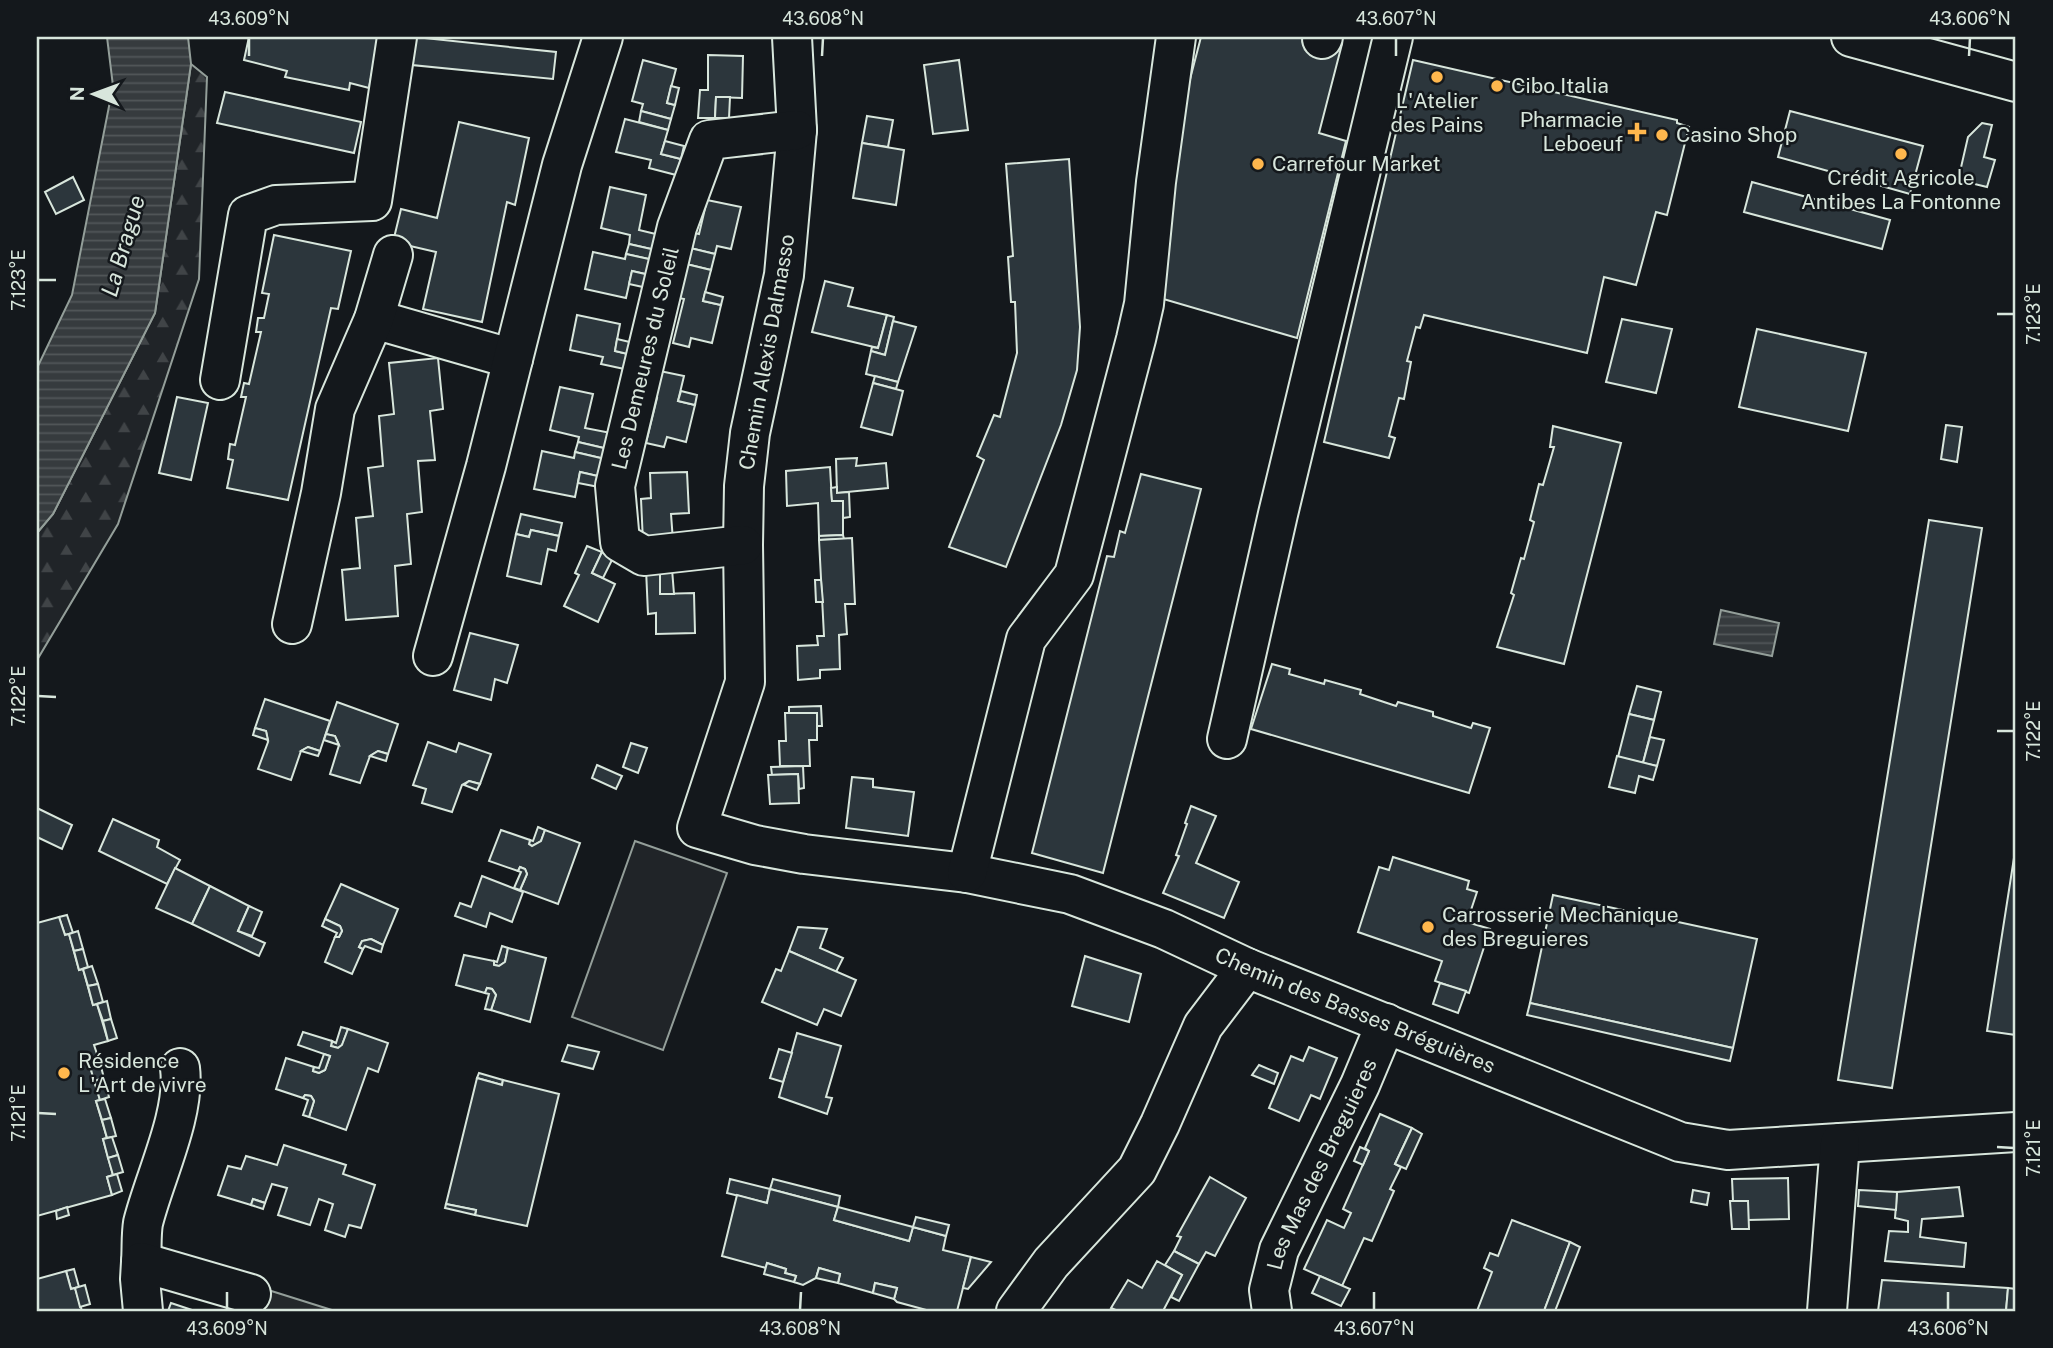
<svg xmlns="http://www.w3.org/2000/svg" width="2053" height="1348" viewBox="0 0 2053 1348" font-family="'Public Sans',sans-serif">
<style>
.forest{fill:url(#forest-firs);stroke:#939e99;stroke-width:2}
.park{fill:#202428;stroke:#939e99;stroke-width:2}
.parking{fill:#24282b;stroke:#939e99;stroke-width:2}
.water{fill:url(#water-rules);stroke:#939e99;stroke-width:2}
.building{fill:#2c363c;stroke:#d8e6dc;stroke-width:2}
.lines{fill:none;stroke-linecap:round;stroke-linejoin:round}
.minor-casing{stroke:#d8e6dc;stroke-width:42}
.major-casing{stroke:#d8e6dc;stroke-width:42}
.minor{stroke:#14181c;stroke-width:38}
.major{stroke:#14181c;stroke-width:38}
.ticks{fill:none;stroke:#d8e6dc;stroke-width:2.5}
.poi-dot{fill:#ffb74d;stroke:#14181c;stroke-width:2.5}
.labels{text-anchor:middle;stroke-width:5;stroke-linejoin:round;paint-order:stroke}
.poi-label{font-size:21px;fill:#d8e6dc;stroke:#14181c;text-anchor:start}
.street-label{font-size:21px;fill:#d8e6dc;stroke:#14181c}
.water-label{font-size:23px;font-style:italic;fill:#d8e6dc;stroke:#14181c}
.neatline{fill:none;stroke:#d8e6dc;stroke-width:2.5}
.ticks-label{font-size:18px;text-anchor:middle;fill:#d8e6dc}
</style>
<defs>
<pattern id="forest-firs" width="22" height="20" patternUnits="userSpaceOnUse" patternTransform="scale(1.75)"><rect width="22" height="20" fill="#202428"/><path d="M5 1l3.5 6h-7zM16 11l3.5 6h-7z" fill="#404447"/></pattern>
<pattern id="water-rules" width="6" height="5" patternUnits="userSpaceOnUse" patternTransform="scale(1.75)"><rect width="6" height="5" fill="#363b3e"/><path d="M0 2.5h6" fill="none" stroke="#525759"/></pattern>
</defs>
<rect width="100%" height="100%" fill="#14181c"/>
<path class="forest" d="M191,64L207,77L199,279L118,524L37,660V533L53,514L155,313Z"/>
<path class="park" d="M635,841L727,873L663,1050L572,1017Z"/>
<path class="parking" d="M265,1289L335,1311H258Z"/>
<g class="water">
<path d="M107,37H188L191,64L155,313L53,514L37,533V368L72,295L113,86Z"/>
<path d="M1721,610L1779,623L1772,656L1714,644Z"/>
</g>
<g class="building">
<path d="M249,37H379L369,88L350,83L349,90L285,77L287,71L244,60Z"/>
<path d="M415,37L556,52L553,79L412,65Z"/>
<path d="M1201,37H1311L1342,44L1319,133L1346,141L1297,338L1160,298L1183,106Z"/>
<path d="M708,55L743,56L742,98L716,97L715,118H698L700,90H708Z"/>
<path d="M643,60L676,69L667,103L675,105L671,119L641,111L643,104L632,101Z"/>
<path d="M959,60L968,130L933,134L924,65Z"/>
<path d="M1413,60L1677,120V123L1689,127L1667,215L1656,212L1636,285L1604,277L1587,353L1424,315L1420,328L1416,327L1407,361L1411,362L1404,399L1399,398L1389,436L1395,438L1389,458L1324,442Z"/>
<path d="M671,86L679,88L675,105L667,103Z"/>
<path d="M225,92L361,122L354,153L217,123Z"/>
<path d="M716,97H730L729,118H715Z"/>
<path d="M641,111L671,119L668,130L639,122Z"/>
<path d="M1790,111L1923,146L1910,194L1778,157Z"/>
<path d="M867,116L893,120L888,147L862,143Z"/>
<path d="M625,119L668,130L661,154L681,159L676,175L649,168L651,160L616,152Z"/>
<path d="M459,122L529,138L515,205L507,202L482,322L423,309L436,252L393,242L401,209L437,218Z"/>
<path d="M1982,123L1992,125L1984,157L1995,160L1987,187L1962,181L1959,176L1968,137Z"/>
<path d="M665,141L684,146L681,159L661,154Z"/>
<path d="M862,143L904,150L896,205L853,198Z"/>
<path d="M1069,159L1080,327L1077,370L1061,425L1006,567L949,547L984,460L977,456L994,415L1000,417L1017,353L1015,302H1011L1008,257L1013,256L1006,164Z"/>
<path d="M73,177L84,200L56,214L45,192Z"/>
<path d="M1752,182L1890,220L1882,249L1744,212Z"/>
<path d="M610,187L646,195L639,230L664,236L660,251L629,244L630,235L601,228Z"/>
<path d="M707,200L741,207L731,249L717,246L715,254L686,247L690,232L699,234Z"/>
<path d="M274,235L351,251L338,309L331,308L288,500L227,488L233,460L228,459L230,444L235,445L246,397H241L244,383L249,384L261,332H256L258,318H264L269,294L262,293Z"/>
<path d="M629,244L660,251L658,261L626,254Z"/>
<path d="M686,247L715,254L711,270L682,263Z"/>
<path d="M593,252L625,259L626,254L658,261L654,276L632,271L626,298L585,289Z"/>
<path d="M682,263L711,270L703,301L721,305L712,343L691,338L689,347L673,343L684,299L674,297Z"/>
<path d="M632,271L654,276L652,289L629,284Z"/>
<path d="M825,281L853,288L848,306L887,315L878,348L812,332Z"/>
<path d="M705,292L723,297L721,305L703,301Z"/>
<path d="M577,315L620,324L615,351L632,355L629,370L601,364L603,357L570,350Z"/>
<path d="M887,315L894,317L885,355L871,351L872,347L878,348Z"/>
<path d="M1622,319L1672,329L1656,393L1606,382Z"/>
<path d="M893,321L916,327L898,382L866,374L871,351L885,355Z"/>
<path d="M1757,329L1866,353L1848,431L1739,407Z"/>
<path d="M617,339L634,343L632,355L615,351Z"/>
<path d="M438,358L443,409L430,411L435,460L418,461L422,512L407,514L411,564L395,566L398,616L346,620L342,570L360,568L356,518L373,516L368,468L383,466L379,416L394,414L389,363Z"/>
<path d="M655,370L684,376L678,401L695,405L686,442L667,437L664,447L646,443L657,398L649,396Z"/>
<path d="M875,376L898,382L896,389L873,383Z"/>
<path d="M873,383L903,391L892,435L861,427Z"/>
<path d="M560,387L593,394L585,428L611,433L608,449L578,442L579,437L550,430Z"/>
<path d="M681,391L697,395L695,405L678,401Z"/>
<path d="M177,397L208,403L191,480L159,473Z"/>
<path d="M1946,425L1962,427L1957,462L1941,459Z"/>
<path d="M1553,426L1621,443L1564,664L1497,647L1514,595L1511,593L1521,558L1524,559L1534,522L1530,520L1539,484L1543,485L1554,447H1550Z"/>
<path d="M578,442L608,449L605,459L575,452Z"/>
<path d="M542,451L574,458L575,452L605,459L602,477L580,472L575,497L534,489Z"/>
<path d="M857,458L856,466L886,463L888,488L837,493L836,459Z"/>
<path d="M830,467L832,501H843V535L819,536L818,503L787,506L786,471Z"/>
<path d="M580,472L602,477L599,487L578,483Z"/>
<path d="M687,472L689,513L671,514L673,541L643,542L641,499L651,498L650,473Z"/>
<path d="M1141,474L1201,489L1103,873L1032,853L1107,556L1114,557L1120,531L1125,533Z"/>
<path d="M837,487V493L849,492L850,517L843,518V501H832L831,488Z"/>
<path d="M521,514L562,523L559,536L531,530L529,537L516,534Z"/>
<path d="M1929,520L1982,528L1892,1088L1838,1080Z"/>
<path d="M531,530L559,536L556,551L548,549L541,584L507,576L516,534L529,537Z"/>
<path d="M843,535L844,539L819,540V536Z"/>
<path d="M852,538L855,604H845L847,634L839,635L840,669L820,670V678L798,680L797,646L818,645L817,636H824L819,540Z"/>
<path d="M587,546L602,552L592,573L615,584L598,622L564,606L579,575L575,573Z"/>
<path d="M602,552L613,558L603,578L592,573Z"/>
<path d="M646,569H660V594L694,593L695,633L656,634V613L648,614Z"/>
<path d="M660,569H672L674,594H660Z"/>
<path d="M815,580H821L823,602H816Z"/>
<path d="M470,633L518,645L507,683L495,679L491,700L454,690Z"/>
<path d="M1272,664L1290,669L1289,674L1324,684L1325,680L1361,690L1360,694L1396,706L1398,702L1433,712V716L1471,728L1473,723L1490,728L1469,793L1251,729Z"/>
<path d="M1637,686L1661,692L1654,720L1629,714Z"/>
<path d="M265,699L330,721L320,751L308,747L301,751L291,780L258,769L268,742L266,731L255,728Z"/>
<path d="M337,702L398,724L388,754L378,751L370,756L360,783L330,774L339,745L335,736L326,734Z"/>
<path d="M821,706L822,726H817V713H789V707Z"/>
<path d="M785,713H817V740H809L810,766H780L779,741H786Z"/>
<path d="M1629,714L1654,720L1643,763L1618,757Z"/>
<path d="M255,728L266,731L268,740L253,735Z"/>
<path d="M326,734L335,736L339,745L324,740Z"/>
<path d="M1650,737L1664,740L1657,766L1643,763Z"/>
<path d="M428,742L456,752L459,743L491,754L480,784L469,781L462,785L452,812L422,803L426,789L413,785Z"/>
<path d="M631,743L647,748L638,773L623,767Z"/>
<path d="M308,747L320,751L318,756L301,751Z"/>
<path d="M378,751L388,754L386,761L370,756Z"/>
<path d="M1617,756L1657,766L1653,780L1639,776L1635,793L1609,787Z"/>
<path d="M597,765L622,776L616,789L592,778Z"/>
<path d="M803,766L804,788L799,789L798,774L772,775L771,767Z"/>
<path d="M798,774L799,803L770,804L768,775Z"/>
<path d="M852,777L873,779V787L914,792L908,836L846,828Z"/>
<path d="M469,781L480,784L477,790L464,785Z"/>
<path d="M1191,806L1216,816L1196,863L1239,882L1224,918L1163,893L1179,856L1176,855L1187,824L1185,823Z"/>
<path d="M37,808L72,825L62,849L37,837Z"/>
<path d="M113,819L159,840L157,847L180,860L167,884L99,851Z"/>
<path d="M538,827L545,830L541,841L532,846L529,844L530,840L533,841Z"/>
<path d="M501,830L530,840L529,844L532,846L541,841L545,830L580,843L558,904L520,890L527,874L525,869L520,867L518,871L489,861Z"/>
<path d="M2016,845V1035L1987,1031Z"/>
<path d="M1393,857L1469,881L1467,889L1477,892L1467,922L1490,929L1469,993L1435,981L1442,961L1358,932L1379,867L1389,870Z"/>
<path d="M520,867L525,869L527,874L520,890L514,888L521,872L518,871Z"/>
<path d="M175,868L210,886L192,924L156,908Z"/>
<path d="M482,876L523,892L512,922L490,913L486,927L455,916L460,903L471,907Z"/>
<path d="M341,884L398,909L383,945L371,939L362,941L359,947L363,949L352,974L325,962L335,937H339L342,931L340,926L325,919Z"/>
<path d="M210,886L249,906L238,931L265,943L259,956L192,924Z"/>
<path d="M1553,895L1757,939L1733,1048L1530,1003Z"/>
<path d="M249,906L262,912L252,936L238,931Z"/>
<path d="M67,915L73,933L65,935L59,917Z"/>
<path d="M59,917L65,935L69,934L79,970L83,969L93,1005L97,1004L108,1041L94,1045L100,1063L90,1066L100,1100L96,1101L107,1138L103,1139L113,1175L107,1177L112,1195L37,1216V923Z"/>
<path d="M325,919L340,926L342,931L339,937H335L337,933L322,926Z"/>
<path d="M798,927L827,929L820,948L843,958L836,972L789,951Z"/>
<path d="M78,931L83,949L74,951L69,934Z"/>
<path d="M371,939L383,945L381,952L365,946L363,949L359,947L362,941Z"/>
<path d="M502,946L508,948L505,962L499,966L494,965V961L497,962Z"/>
<path d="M508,948L546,958L530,1022L491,1010L496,995L492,989L487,988L485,993L456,985L464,955L494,961V965L499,966L505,962Z"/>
<path d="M83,949L88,967L79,970L74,951Z"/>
<path d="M789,951L856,980L841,1016L824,1009L817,1025L762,1002L776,969L781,971Z"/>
<path d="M1085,956L1141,974L1129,1022L1072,1006Z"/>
<path d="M92,966L98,984L88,986L83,969Z"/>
<path d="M1440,983L1466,991L1458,1013L1433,1004Z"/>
<path d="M98,984L103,1002L93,1005L88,986Z"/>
<path d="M487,988L492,989L496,995L491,1010L485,1009L489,994L485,993Z"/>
<path d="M107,1001L111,1019L103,1021L97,1004Z"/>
<path d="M1530,1003L1733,1048L1730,1061L1527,1015Z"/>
<path d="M111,1019L117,1038L108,1041L103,1021Z"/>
<path d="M341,1027L348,1029L342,1045L338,1048L331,1046L332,1041L336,1043Z"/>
<path d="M348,1029L388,1043L378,1072L368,1068L346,1130L309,1117L314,1101L311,1096L305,1095L303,1098L276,1089L286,1058L314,1067L313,1071L319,1073L325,1070L330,1056L298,1045L303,1032L332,1041L331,1046L338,1048L342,1045Z"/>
<path d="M797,1033L841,1046L826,1097L832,1098L827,1114L779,1097Z"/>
<path d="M568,1045L599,1052L593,1069L562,1061Z"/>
<path d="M1309,1047L1337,1058L1320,1099L1311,1095L1299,1121L1269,1108L1291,1056L1303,1061Z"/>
<path d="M779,1049L792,1053L783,1082L770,1078Z"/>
<path d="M324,1054L330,1056L325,1070L319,1073L313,1071L314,1067L319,1068Z"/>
<path d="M100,1063L104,1078L94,1081L90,1066Z"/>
<path d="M1259,1065L1278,1073L1274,1084L1252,1075Z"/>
<path d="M479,1073L503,1080L502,1085L477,1078Z"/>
<path d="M104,1078L109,1097L100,1100L94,1081Z"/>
<path d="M477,1078L502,1085L503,1080L559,1094L527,1226L475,1215L476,1210L446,1204Z"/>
<path d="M305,1095L311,1096L314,1101L309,1117L303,1115L308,1100L303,1098Z"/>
<path d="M105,1099L111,1118L102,1120L96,1101Z"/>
<path d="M1380,1114L1412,1128L1395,1164L1401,1167L1390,1189L1394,1191L1372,1241L1364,1238L1342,1286L1304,1269L1327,1220L1344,1228L1351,1213L1343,1209L1369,1151L1365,1148Z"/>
<path d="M111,1118L116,1136L107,1138L102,1120Z"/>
<path d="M1412,1128L1422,1134L1406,1169L1395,1164Z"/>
<path d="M112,1137L118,1155L108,1158L103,1139Z"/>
<path d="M284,1145L346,1165L343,1174L375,1185L361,1228L349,1225L345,1237L325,1230L333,1204L319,1199L310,1225L278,1215L287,1188L272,1184L265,1203L253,1199L251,1205L218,1195L228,1166L241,1169L246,1156L277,1165Z"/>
<path d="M1360,1147L1369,1151L1363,1165L1354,1161Z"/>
<path d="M118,1155L123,1172L113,1175L108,1158Z"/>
<path d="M117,1174L122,1191L112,1195L107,1177Z"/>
<path d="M1210,1177L1246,1198L1215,1256L1206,1252L1199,1264L1174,1251L1181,1237L1177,1236Z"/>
<path d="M1788,1178L1789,1219L1748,1220V1201H1733L1732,1179Z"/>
<path d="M730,1179L770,1189L767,1203L727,1193Z"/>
<path d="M773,1179L840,1196L838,1207L770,1189Z"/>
<path d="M1959,1187L1963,1216L1922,1219L1920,1237L1966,1243L1964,1267L1885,1261L1889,1231L1908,1232V1221L1895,1218L1897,1192Z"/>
<path d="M770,1189L838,1207L834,1220L909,1241L913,1227L946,1236L943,1250L971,1257L957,1311H930L897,1302L894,1299L897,1288L875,1283L873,1293L838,1283L840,1274L819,1268L816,1278L803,1285L794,1282L796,1276L785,1273L786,1269L767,1263L766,1268L722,1256L737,1195L767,1203Z"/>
<path d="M1693,1190L1709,1193L1707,1205L1691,1202Z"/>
<path d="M1859,1190L1897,1192L1896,1210L1858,1206Z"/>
<path d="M253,1199L265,1203L263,1209L251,1205Z"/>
<path d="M1730,1201H1748L1749,1229H1732Z"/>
<path d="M446,1204L476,1210L475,1215L445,1208Z"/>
<path d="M67,1207L69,1215L57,1219L56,1211Z"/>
<path d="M838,1207L913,1227L909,1241L834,1220Z"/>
<path d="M916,1217L949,1225L946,1236L913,1227Z"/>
<path d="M1512,1220L1570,1242L1544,1311H1477L1492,1272L1484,1268L1490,1253L1498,1256Z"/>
<path d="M1570,1242L1580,1247L1555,1311H1544Z"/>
<path d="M1174,1251L1199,1264L1179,1301L1171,1297L1182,1275L1165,1265Z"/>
<path d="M971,1257L991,1262L968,1289L963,1288Z"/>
<path d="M1157,1261L1182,1275L1163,1311H1118L1111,1308L1128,1280L1142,1288Z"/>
<path d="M767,1263L786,1269L785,1273L796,1276L794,1282L764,1274Z"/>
<path d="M819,1268L840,1274L838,1283L816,1278Z"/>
<path d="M74,1269L79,1287L71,1289L66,1271Z"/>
<path d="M66,1271L71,1289L75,1288L82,1311H37V1279Z"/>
<path d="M1320,1276L1350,1289L1341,1306L1312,1293Z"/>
<path d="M1882,1280L2008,1288L2006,1311H1878Z"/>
<path d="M875,1283L897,1288L894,1299L873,1293Z"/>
<path d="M85,1285L90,1304L80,1307L75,1288Z"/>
<path d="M2008,1288L2016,1289V1311H2006Z"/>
<path d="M171,1303L195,1311H168Z"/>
</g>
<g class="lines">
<defs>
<g id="minor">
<path id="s1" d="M792,37L797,130L784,275L750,433L744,486L743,545L745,682L697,828L755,845L804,854L967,873L1070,894L1164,929L1247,968L1680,1142L1728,1150L2016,1132"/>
<path d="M1322,39L1323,37"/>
<path d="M374,319L513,359"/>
<path d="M220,380L248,215L276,205L372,201L397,37"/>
<path id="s2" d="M743,545L644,556L620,542L615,486L677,227L709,140L797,130"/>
<path d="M292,624L321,493L335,409L374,319L393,255"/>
<path d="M433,656L486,466L562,165L603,37"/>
<path d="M1227,739L1278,514L1393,37"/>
<path d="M967,873L1026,639L1074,575L1136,339L1144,304L1156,182L1176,37"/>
<path d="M141,1262C142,1249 141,1235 143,1223C154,1178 186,1114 180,1068"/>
<path d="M143,1311L140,1279L141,1262L251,1294"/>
<path d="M1016,1311L1051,1263L1137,1170L1160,1124L1203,1026L1247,968"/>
<path id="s3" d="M1272,1311L1269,1290L1279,1250L1360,1085L1386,1023"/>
<path d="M1827,1311L1840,1143"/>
</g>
<path id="major" d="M1851,37L2016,82"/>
</defs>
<use href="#minor" class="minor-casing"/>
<use href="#major" class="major-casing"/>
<use href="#minor" class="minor"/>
<use href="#major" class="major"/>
</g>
<path class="ticks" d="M249,56V38M822,56L823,38M1396,56V38M1969,56L1970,38M38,280H56M1997,314H2014M38,696L56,697M1997,731H2014M38,1113L56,1114M1997,1147L2014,1148M227,1310V1292M800,1310L801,1292M1374,1310V1292M1948,1310V1292"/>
<g class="poi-dot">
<circle cx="1437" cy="77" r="7"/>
<circle cx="1497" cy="86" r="7"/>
<path d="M1633.5 121.5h7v7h7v7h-7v7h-7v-7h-7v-7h7z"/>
<circle cx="1662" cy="135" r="7"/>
<circle cx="1901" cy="154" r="7"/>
<circle cx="1258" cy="164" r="7"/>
<circle cx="1428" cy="927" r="7"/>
<circle cx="64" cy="1073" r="7"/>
</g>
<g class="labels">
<g class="poi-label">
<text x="1511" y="93">Cibo Italia</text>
<text x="1437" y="108" text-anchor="middle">L'Atelier<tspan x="1437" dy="24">des Pains</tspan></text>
<text x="1623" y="127" text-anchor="end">Pharmacie<tspan x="1623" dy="24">Leboeuf</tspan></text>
<text x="1676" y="142">Casino Shop</text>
<text x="1272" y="171">Carrefour Market</text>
<text x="1901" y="185" text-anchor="middle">Crédit Agricole<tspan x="1901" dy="24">Antibes La Fontonne</tspan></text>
<text x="1442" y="922">Carrosserie Mechanique<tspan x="1442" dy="24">des Breguieres</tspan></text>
<text x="78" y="1068">Résidence<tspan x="78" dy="24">L'Art de vivre</tspan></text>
</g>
<g class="street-label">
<text transform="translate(767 352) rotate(-80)" y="7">Chemin Alexis Dalmasso</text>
<text dy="7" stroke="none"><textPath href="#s2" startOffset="315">Les Demeures du Soleil</textPath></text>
<text dy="7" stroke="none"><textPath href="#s1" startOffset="1491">Chemin des Basses Bréguières</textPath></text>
<text dy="7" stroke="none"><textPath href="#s3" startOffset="158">Les Mas des Breguieres</textPath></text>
</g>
<g class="water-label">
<text transform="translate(123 246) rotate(-74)" y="8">La Brague</text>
</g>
</g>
<rect width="2053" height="1348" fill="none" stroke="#14181c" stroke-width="77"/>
<g transform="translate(94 94) rotate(271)" stroke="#14181c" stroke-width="5" paint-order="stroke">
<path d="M0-5L12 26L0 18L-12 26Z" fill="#d8e6dc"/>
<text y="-10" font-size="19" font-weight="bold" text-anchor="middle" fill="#d8e6dc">N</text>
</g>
<rect x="38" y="38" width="1976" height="1272" class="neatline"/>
<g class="ticks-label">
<text x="249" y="25">43.609°N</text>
<text x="823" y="25">43.608°N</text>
<text x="1396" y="25">43.607°N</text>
<text x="1970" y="25">43.606°N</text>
<text transform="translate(19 280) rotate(-90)" y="6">7.123°E</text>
<text transform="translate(2034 314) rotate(-90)" y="6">7.123°E</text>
<text transform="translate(19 696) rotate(-90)" y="6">7.122°E</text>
<text transform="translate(2034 731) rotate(-90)" y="6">7.122°E</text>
<text transform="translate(19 1113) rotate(-90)" y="6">7.121°E</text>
<text transform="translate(2034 1148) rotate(-90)" y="6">7.121°E</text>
<text x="227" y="1335">43.609°N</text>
<text x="800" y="1335">43.608°N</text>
<text x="1374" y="1335">43.607°N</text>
<text x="1948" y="1335">43.606°N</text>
</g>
</svg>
